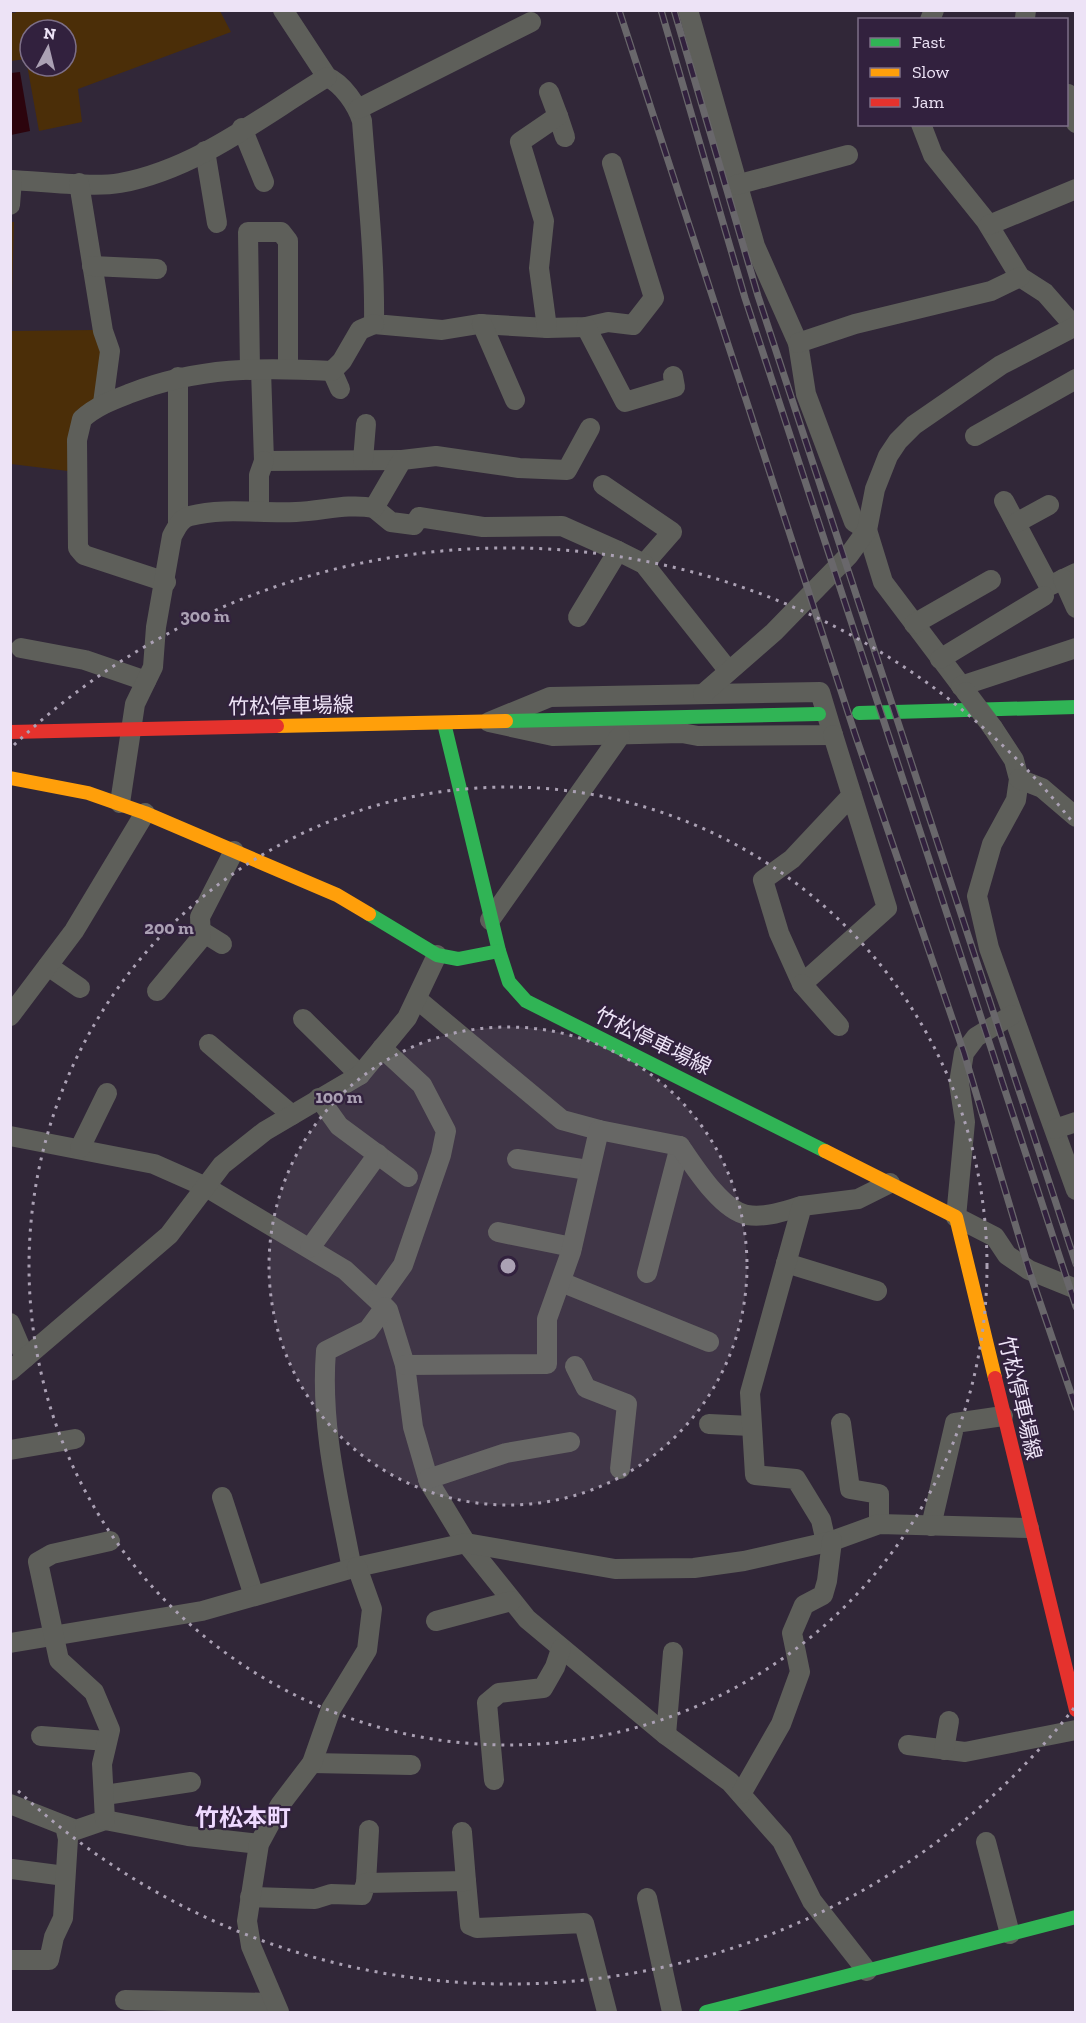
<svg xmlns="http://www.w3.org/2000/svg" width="1086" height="2023" viewBox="0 0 1086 2023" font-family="'Zilla Slab','Noto Sans JP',serif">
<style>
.green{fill:#4b2e08;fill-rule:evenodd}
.water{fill:#2c040d}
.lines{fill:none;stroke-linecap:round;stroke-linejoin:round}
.street{stroke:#5e5f5a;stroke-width:20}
.fast{stroke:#30b455;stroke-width:14}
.slow{stroke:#ff9f0a;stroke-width:14}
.jam{stroke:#e5322d;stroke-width:14}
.rail-casing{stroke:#69676b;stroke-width:7}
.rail{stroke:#32213e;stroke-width:4.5;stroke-dasharray:14;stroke-linecap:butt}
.street-bridge{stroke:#5e5f5a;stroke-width:20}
.ring{fill:none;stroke:#aba1b4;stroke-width:3;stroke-dasharray:3 6}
.labels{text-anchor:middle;stroke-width:4.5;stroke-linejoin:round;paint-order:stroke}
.street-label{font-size:21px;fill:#ede3f6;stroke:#32213e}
.quarter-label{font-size:24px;font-weight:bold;fill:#eed9ff;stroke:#32213e}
.centre{fill:#aba1b4;stroke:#32213e;stroke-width:3}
.ring-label{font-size:18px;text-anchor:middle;font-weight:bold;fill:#aba1b4;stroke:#32213e;stroke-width:4.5;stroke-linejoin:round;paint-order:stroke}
</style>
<rect width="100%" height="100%" fill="#312738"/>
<g class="green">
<path d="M15,11H220L231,32L78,89L82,122L39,131L26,59L11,61V13H16ZM30,30H66V66H30Z"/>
<path d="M10,222H14L11,331L95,330L104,355L96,402L68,471L11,464Z"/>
</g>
<path class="water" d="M20,72L30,131L11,135V73Z"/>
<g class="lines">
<g class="street">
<path d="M283,10L327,77C343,84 357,105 362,121C367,189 375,256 374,324L442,330L479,324L547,328L586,327L608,322L633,325L654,298L612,163"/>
<path d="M688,10L755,246L798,343L806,394L854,522L867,530L883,582L966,692"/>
<path d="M1025,18L1026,10"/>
<path d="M930,20L934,10"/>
<path d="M1068,94L1076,123"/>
<path d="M358,109L531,22"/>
<path d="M558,116L565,137"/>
<path d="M921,124L933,155L986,221L1020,277L1045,293L1074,326"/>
<path d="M242,128L264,182"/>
<path d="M205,151L217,223"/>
<path d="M10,180C40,181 93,188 120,183C197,169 262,116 327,77"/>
<path d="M79,183L103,331L110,351L103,403"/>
<path d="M736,185L848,155"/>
<path d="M10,205L12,180"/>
<path d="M989,225L1076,189"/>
<path d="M92,266L157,269"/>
<path d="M482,324L515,400"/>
<path d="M586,327L625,402L675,387L673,376"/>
<path d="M547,328L539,268L544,221L520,142L558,116L549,92"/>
<path d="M798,343L855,324L991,291L1020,277"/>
<path d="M250,370L248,232H281L288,241V369"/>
<path d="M261,370L264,461L402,460"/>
<path d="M332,371L340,389"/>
<path d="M975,436L1076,379"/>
<path d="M363,460L366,424"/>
<path d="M603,485L672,532L644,564"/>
<path d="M1004,501L1049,586L1076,573"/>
<path d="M374,508L391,522L414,525L419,517L483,527L562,526L618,551L644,564L728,670"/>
<path d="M259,511V475L264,461"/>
<path d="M178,523V377"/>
<path d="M1016,523L1049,505"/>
<path d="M1063,579L1076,608"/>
<path d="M166,582L84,555L78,548L77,440L82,419C96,406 113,400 131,393C198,367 260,367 332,371L342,361L360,330L374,324"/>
<path d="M578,617L618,551"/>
<path d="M914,624L991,580"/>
<path d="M21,648L85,660L146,681"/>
<path d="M940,659L1044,596"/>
<path d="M961,686L1076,648"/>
<path d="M820,692L833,735L698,736L682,733L553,736L489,722L550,697Z"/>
<path d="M703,694L774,632L849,555L867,530L875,489L888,456L898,441L914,425L1001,365L1076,326"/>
<path d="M993,728L1014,760L1019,779L1016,800L992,844L977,896L989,948L1076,1190"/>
<path d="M833,735L887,908L802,984L779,933L763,880L792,859L852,795"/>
<path d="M1019,779L1042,788L1076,817"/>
<path d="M120,803L135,704L153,667L156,627L172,536C177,527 180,519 190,516C225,507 261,514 296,512C323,511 347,503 374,508L402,460L436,456L519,468L567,470L590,428"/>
<path d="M490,920L620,736"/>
<path d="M201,931L222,944"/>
<path d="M48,966L80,988"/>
<path d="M802,984L839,1026"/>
<path d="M157,991L201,938L200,917L234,851"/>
<path d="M418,1000L562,1120L599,1130"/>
<path d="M1012,1015L976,1037L964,1053L959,1083L965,1122L956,1217L995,1237L1007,1255L1029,1270L1076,1289"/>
<path d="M10,1016L74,931L145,813"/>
<path d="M303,1019L360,1075"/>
<path d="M209,1044L292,1115"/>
<path d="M319,1098L339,1126L408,1177"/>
<path d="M1055,1129L1076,1122"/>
<path d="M10,1136L154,1164L206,1187L345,1270L388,1310L405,1365L413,1427L429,1482L466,1543L527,1619L666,1735L730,1782L782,1841L812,1901L867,1971"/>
<path d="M80,1148L107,1093"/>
<path d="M517,1159L588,1170"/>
<path d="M498,1232L572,1247"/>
<path d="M310,1248L378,1154"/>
<path d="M786,1263L877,1291"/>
<path d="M647,1273L680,1146"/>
<path d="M561,1282L709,1342"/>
<path d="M378,1300L403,1265L441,1155L446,1131L422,1085L382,1048"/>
<path d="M10,1323L25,1358"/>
<path d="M405,1365L547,1364V1319L571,1252L599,1130L680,1146C694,1166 721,1210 747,1215C766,1218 784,1211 802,1206"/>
<path d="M575,1366L586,1388L627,1404L620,1469"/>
<path d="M10,1371L169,1235L222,1165L265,1131L360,1075L407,1018L437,955"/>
<path d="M841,1423L850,1489L879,1494V1524"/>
<path d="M709,1424L751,1426"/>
<path d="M10,1450L75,1439"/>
<path d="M428,1479L506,1453L570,1442"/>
<path d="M222,1497L254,1596"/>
<path d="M931,1526L955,1423L1003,1416"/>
<path d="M826,1542L821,1520L796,1479L755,1475L750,1393L802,1206L858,1199L890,1183"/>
<path d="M352,1569C338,1496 320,1425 326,1351L368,1330L385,1307"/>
<path d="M436,1621L512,1601"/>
<path d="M10,1643L202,1611L357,1567L466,1543L615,1569L694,1568L744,1561L832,1541L879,1524L1029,1528"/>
<path d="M666,1735L673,1652"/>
<path d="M41,1736L107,1741"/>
<path d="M908,1745L965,1752L1076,1730"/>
<path d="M944,1750L949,1721"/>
<path d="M312,1763L411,1765"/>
<path d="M494,1780L487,1703L499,1693L543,1688L555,1667L561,1649"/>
<path d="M741,1794L781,1724L800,1672L792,1633L804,1605L823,1595L827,1581L832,1541"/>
<path d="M105,1795L191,1782"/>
<path d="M10,1804L76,1830L105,1820L188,1836L259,1844"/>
<path d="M105,1820L102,1764L110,1730L94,1692L59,1660L38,1562L52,1554L110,1541"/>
<path d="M986,1842L1010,1934"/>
<path d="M12,1869L65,1876"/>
<path d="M466,1881L470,1925L477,1928L584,1923L607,2012"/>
<path d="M366,1883L369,1830"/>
<path d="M250,1897L315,1899L331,1894L362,1895L366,1883L466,1881L462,1832"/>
<path d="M647,1898L672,2012"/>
<path d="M10,1960H49L54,1937L63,1918L68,1839L65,1826"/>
<path d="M125,2000L274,2003"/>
<path d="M279,2012L251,1946L247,1921L259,1844L280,1805L312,1763L331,1709L367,1650L372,1609L357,1567"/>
</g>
<g class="fast">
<path d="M859,713L1076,707"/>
<path d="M506,721L819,714"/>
<path d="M444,723L499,951L509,982L526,1001L825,1151"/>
<path d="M369,914L437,955L458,959L499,951"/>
<path d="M706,2012L1076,1917"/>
</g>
<g class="slow">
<path d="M277,726L506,721"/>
<path d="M10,778L88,793L145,813L337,895L369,914"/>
<path d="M825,1151L956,1217L995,1378"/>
</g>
<g class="jam">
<path d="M10,732L277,726"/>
<path d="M995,1378L1076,1710"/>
</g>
<defs>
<g id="rail">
<path d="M619,10L855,734L964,1053L1029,1270L1076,1408"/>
<path d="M661,10L745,298L1076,1307"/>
<path d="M674,10L758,296L1076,1264"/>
</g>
</defs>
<use href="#rail" class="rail-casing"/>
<use href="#rail" class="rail"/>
<path class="street-bridge" d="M966,692L993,728"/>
</g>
<circle cx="508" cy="1266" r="239" fill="#aba1b4" fill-opacity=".12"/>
<g class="ring">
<circle cx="508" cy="1266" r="239"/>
<circle cx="508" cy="1266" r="479"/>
<path d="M1074 1708A718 718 0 0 1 14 1787M14 745A718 718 0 0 1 1074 824"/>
</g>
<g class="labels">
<g class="street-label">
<text transform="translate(291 706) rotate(-1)" y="7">竹松停車場線</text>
<text transform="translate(653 1041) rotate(26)" y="7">竹松停車場線</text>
<text transform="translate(1020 1398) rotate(77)" y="7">竹松停車場線</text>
</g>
<g class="quarter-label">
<text x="243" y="1826">竹松本町</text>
</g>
</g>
<circle cx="508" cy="1266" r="9" class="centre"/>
<g class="ring-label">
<text x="205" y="622">300 m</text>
<text x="169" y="934">200 m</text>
<text x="339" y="1103">100 m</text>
</g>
<rect width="1086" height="2023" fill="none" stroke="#ede3f6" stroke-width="24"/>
<rect x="858" y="18" width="210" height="108" fill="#32213e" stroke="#7d6f88" stroke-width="1.5"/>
<rect x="870" y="38" width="30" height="9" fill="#30b455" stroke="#7d6f88" stroke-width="1.5"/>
<text x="912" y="48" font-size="18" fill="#ede3f6">Fast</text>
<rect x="870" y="68" width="30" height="9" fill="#ff9f0a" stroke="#7d6f88" stroke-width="1.5"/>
<text x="912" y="78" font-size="18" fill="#ede3f6">Slow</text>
<rect x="870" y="98" width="30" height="9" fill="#e5322d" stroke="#7d6f88" stroke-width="1.5"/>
<text x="912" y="108" font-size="18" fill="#ede3f6">Jam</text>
<g transform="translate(48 48) rotate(7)"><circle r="28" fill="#32213e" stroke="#7d6f88" stroke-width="1.5"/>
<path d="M0-4.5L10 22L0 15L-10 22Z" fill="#aba1b4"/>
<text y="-9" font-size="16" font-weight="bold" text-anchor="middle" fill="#ede3f6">N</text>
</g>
</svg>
